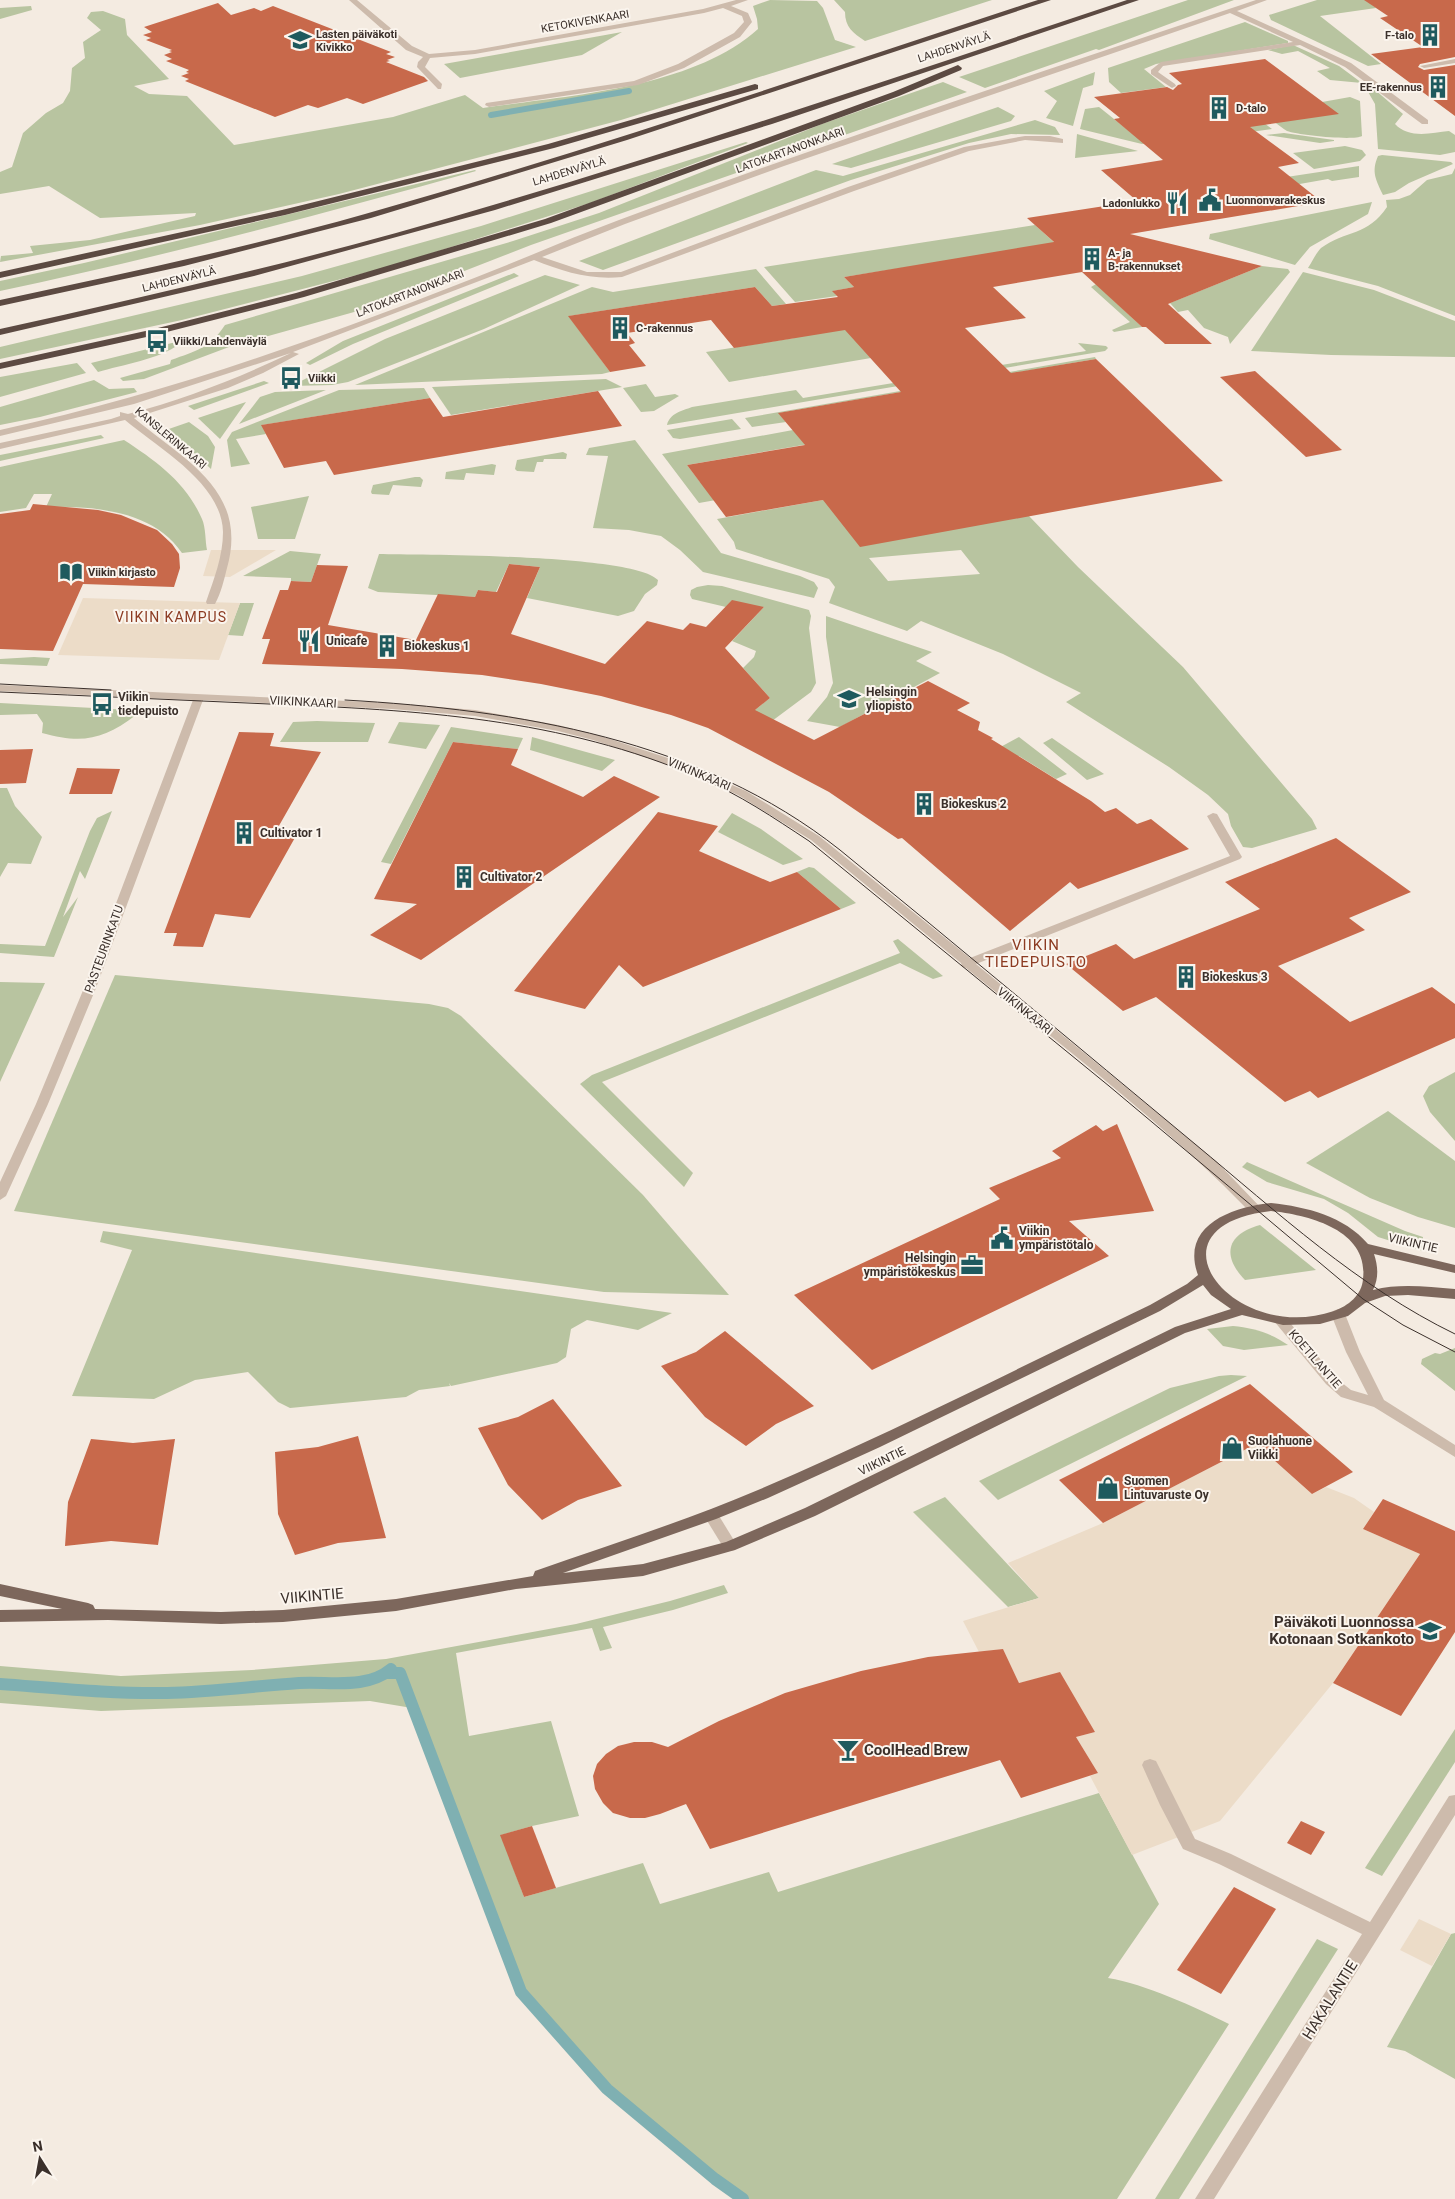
<svg xmlns="http://www.w3.org/2000/svg" width="1455" height="2199" viewBox="0 0 1455 2199" font-family="Roboto,sans-serif">
<style>
.green{fill:#b8c4a0;fill-rule:evenodd}
.plaza{fill:#ecdcc8}
.lines{fill:none;stroke-linecap:round;stroke-linejoin:round}
.stream-far1{stroke:#7fb0b2;stroke-width:6}
.stream{stroke:#7fb0b2;stroke-width:12}
.building{fill:#c8694b}
.minor{fill:#cdbbac;fill-rule:evenodd}
.major{fill:#7d675c;fill-rule:evenodd}
.highway{fill:#5c4a42;fill-rule:evenodd}
.tram{stroke:#3b302b;stroke-width:1}
.labels{text-anchor:middle;stroke-width:4;stroke-linejoin:round;paint-order:stroke}
.far-street-label{font-size:11px;fill:#3b302b;stroke:#fbf5ee}
.far-poi-label{font-size:11px;font-weight:bold;fill:#3b302b;stroke:#fbf5ee;text-anchor:start}
.poi-label{font-size:12px;font-weight:bold;fill:#3b302b;stroke:#fbf5ee;text-anchor:start}
.street-label{font-size:12px;fill:#3b302b;stroke:#fbf5ee}
.neighbourhood-label{font-size:14px;letter-spacing:1px;fill:#8c3b22;stroke:#fbf5ee}
.quarter-label{font-size:15px;letter-spacing:1px;fill:#8c3b22;stroke:#fbf5ee}
.near-street-label{font-size:15px;fill:#3b302b;stroke:#fbf5ee}
.near-poi-label{font-size:15px;font-weight:bold;fill:#3b302b;stroke:#fbf5ee;text-anchor:end}
</style>
<rect width="100%" height="100%" fill="#f4ebe1"/>
<g class="green">
<path d="M770,0L817,1L823,8L835,40L856,47L621,120L339,194L200,225L0,262L1,256L33,253L30,246L90,240L195,216L196,213L100,218L49,186L0,194V172L12,167L23,133L46,113L63,103L70,91L72,68L85,58L83,42L101,30L87,18L91,12L103,11L125,19L127,35L169,79L134,86L149,94L187,96L234,145L393,117L465,95L483,108C569,95 691,89 758,29L757,19L753,6Z"/>
<path d="M834,0H992L865,41C853,33 845,27 845,12Z"/>
<path d="M1188,0H1234L1099,50L1096,49L985,88L959,77Z"/>
<path d="M1317,0H1398L1371,4L1376,8L1320,16L1381,64L1368,66L1271,20L1269,15Z"/>
<path d="M31,6L32,10L0,19V8Z"/>
<path d="M1245,22L1288,41V43L1156,64L1144,69L1166,87L1121,93L1109,82L1108,68Z"/>
<path d="M622,32L582,55L460,78L444,64Z"/>
<path d="M1293,45L1339,66L1362,83L1330,80L1317,71L1330,68L1298,51L1282,54L1268,50Z"/>
<path d="M1095,72L1093,85L1083,88L1073,126L1046,118L1057,101L1044,91Z"/>
<path d="M943,82L967,92L531,245L372,307L229,347L144,379L123,381L120,378L170,364L171,360C196,351 210,348 225,325L513,241L599,213L822,124Z"/>
<path d="M1374,89L1403,114L1395,124C1409,139 1431,133 1449,131L1455,135V152L1440,155L1378,149L1375,104L1367,90Z"/>
<path d="M1350,97L1360,101L1362,136C1354,141 1298,135 1287,131C1283,129 1278,124 1274,122L1322,102Z"/>
<path d="M998,107L1015,116L1011,121L851,168L832,164Z"/>
<path d="M1099,107L1134,135L1256,117L1272,129L1208,138L1204,135L1142,144L1080,129L1085,109Z"/>
<path d="M1035,120L1055,127L1060,135L1011,134L969,143L851,180L603,270L579,261L816,170L843,176Z"/>
<path d="M1284,133L1334,140V141L1320,143L1266,135Z"/>
<path d="M1077,134L1138,151L1075,158Z"/>
<path d="M746,142L748,143L590,203L388,267L182,320L0,359V347L302,276L481,226Z"/>
<path d="M1345,146L1362,150L1366,155L1360,161L1314,169L1293,153Z"/>
<path d="M1382,155L1451,162L1453,164L1409,183L1395,192L1383,195C1376,180 1371,172 1378,156Z"/>
<path d="M1359,166V177L1332,181L1328,179L1294,185L1261,181Z"/>
<path d="M1455,168V316L1378,286L1308,268C1312,262 1316,253 1321,248C1346,230 1368,236 1387,207L1386,200L1399,199L1410,195L1427,180L1452,174Z"/>
<path d="M475,170L476,171C319,215 161,257 0,291V281L84,263Z"/>
<path d="M1372,202L1368,214L1310,247L1295,265L1209,239L1210,234Z"/>
<path d="M1035,225L1056,244L844,277L854,287L833,291L837,296L795,302L764,267Z"/>
<path d="M1262,266L1288,269L1290,272L1230,344L1228,337L1204,328L1188,310L1178,312L1170,303Z"/>
<path d="M756,269L786,304L772,306L755,287L569,316L610,372L602,374L355,385L592,287L613,292Z"/>
<path d="M1303,272L1374,290L1455,321V357L1331,355L1251,351Z"/>
<path d="M514,273L519,276L353,344L310,365L306,363L343,341Z"/>
<path d="M545,275L580,285L484,329L348,382L332,385L291,386L385,339Z"/>
<path d="M1096,284L1142,327L1114,332L1112,330L1130,322L1091,287Z"/>
<path d="M855,303L871,358L729,382L706,352L794,338Z"/>
<path d="M176,342L179,344C161,359 121,365 98,372L91,363Z"/>
<path d="M1078,343L1106,346L1108,348L1105,351L667,425C670,413 682,411 692,407L796,390L803,398L1086,351Z"/>
<path d="M1095,357L1096,359L779,413L786,422L752,427L745,418Z"/>
<path d="M77,363L86,373L0,397V377Z"/>
<path d="M606,379L622,387L451,415L432,387Z"/>
<path d="M94,380L109,389L134,388L137,392L40,417L0,425V407Z"/>
<path d="M264,381L269,383L194,410L188,406Z"/>
<path d="M646,384L655,397L675,394L679,396L654,411L641,412L623,388Z"/>
<path d="M424,388L430,398L262,425L266,434L236,439L250,464L231,467L227,440L232,432L339,390Z"/>
<path d="M326,390L239,424L260,397L275,392Z"/>
<path d="M246,402L220,439L198,418Z"/>
<path d="M732,419L741,429L680,439L673,438L667,430Z"/>
<path d="M189,422L208,436L215,447L211,469L192,451L163,431Z"/>
<path d="M793,430L850,437L687,465L700,482L880,471L699,503L662,454Z"/>
<path d="M101,435L104,438L0,461V455Z"/>
<path d="M124,440C156,461 186,482 202,519C206,528 205,541 207,550L182,553C153,510 93,506 46,507L52,494H34L26,508L0,512V467Z"/>
<path d="M635,440L721,553L800,576L814,582L818,588L814,598L703,572L680,550L661,536L629,530L593,528L608,456L586,455L589,448Z"/>
<path d="M563,452L567,454L566,459H544L543,462H537L534,472L517,471L515,469L517,460Z"/>
<path d="M1035,462L1029,516L1078,567L1183,667L1312,819L1317,829L1252,848L1243,847L1231,826L1228,814L1208,795L1169,767L1066,702L1081,693L1003,654L921,621L907,631L829,603L835,587L829,579L736,549L734,542L717,519ZM961,550L980,574L888,581L869,558Z"/>
<path d="M492,464L496,465L494,475L466,473L464,480L445,479L446,472Z"/>
<path d="M415,477H420L423,480L421,487L393,485L389,495L372,494L371,492L373,485Z"/>
<path d="M309,496L295,539H258L251,507Z"/>
<path d="M290,551L321,554L311,582L291,581V578L243,576Z"/>
<path d="M379,554C424,555 633,554 658,580L657,585L645,594L634,611L618,616L527,598L540,567L509,564L496,592L478,590L475,597L378,592L368,588Z"/>
<path d="M708,585L722,586L809,610L811,616L809,628L816,683L811,692L772,721L751,713L770,698L743,668L754,657L756,651L732,641L764,607H726L692,599L690,595L691,590L697,587Z"/>
<path d="M240,603H254L243,636L228,635Z"/>
<path d="M826,616L932,652L916,661L940,673L840,727L807,721L827,697L833,683L826,637Z"/>
<path d="M34,657L50,658L47,666L0,664V659Z"/>
<path d="M0,703L131,710L136,715C103,740 82,744 42,733L43,723L37,714L0,715Z"/>
<path d="M317,721L375,723L368,742H280L293,722Z"/>
<path d="M399,722L440,725L426,749L388,743Z"/>
<path d="M451,727L523,738L518,749L453,742L391,864L381,862Z"/>
<path d="M532,737L615,760L602,771L530,750Z"/>
<path d="M1019,737L1067,774L1056,779L1019,756L998,765L982,757Z"/>
<path d="M1052,738L1104,774L1087,780L1043,743Z"/>
<path d="M0,788H7L15,806L42,837L31,864L8,863L0,877Z"/>
<path d="M112,811L85,879L80,871L63,917L78,897L54,957L0,953V944L45,946L90,831L97,818Z"/>
<path d="M732,813L761,829L803,859L783,865L718,832Z"/>
<path d="M809,867L814,868L856,903L841,909L797,872Z"/>
<path d="M898,939L943,976L933,979L900,963L602,1082L693,1173L684,1187L580,1084L592,1075L900,953L893,941Z"/>
<path d="M115,975L429,1004L448,1008L461,1016L643,1195L729,1295L604,1292L14,1211Z"/>
<path d="M0,982L45,983L0,1082Z"/>
<path d="M1455,1072V1141L1430,1112L1423,1096L1429,1086Z"/>
<path d="M1388,1111L1455,1161V1228L1418,1217L1370,1198L1306,1163Z"/>
<path d="M1247,1162L1405,1231L1423,1237V1251L1378,1237L1348,1213L1324,1199L1267,1182L1242,1167Z"/>
<path d="M1260,1225L1316,1270L1245,1280C1221,1255 1227,1234 1260,1225Z"/>
<path d="M103,1231L672,1313L638,1330L587,1320L571,1329L566,1357L557,1363L451,1386L449,1383L450,1386L419,1390L406,1397L290,1408L278,1402L248,1372L195,1380L154,1399L72,1396L132,1250L100,1242Z"/>
<path d="M1233,1326C1253,1328 1271,1333 1288,1345L1244,1350L1223,1346L1207,1329Z"/>
<path d="M1455,1348V1391L1421,1364L1422,1359L1435,1353L1440,1354Z"/>
<path d="M1231,1375L1247,1376L998,1500L979,1481L1170,1388L1219,1376Z"/>
<path d="M945,1497L1039,1598L1008,1607L913,1512Z"/>
<path d="M724,1585L728,1593L673,1610L603,1627L612,1648L600,1651L592,1628L456,1653L469,1736L551,1721L579,1816L532,1826L501,1835L524,1897L643,1863L660,1904L769,1872L778,1892L1099,1793L1159,1904L1108,1978C1145,1984 1195,2007 1229,2024L1117,2199H743L715,2179L607,2089L521,1992L412,1708L370,1701L101,1711L0,1703V1666L121,1676L252,1670L386,1659L576,1624L670,1601Z"/>
<path d="M1455,1729V1762L1382,1876L1365,1868Z"/>
<path d="M1455,1933V2079L1405,2051L1387,2047L1451,1934Z"/>
<path d="M1317,1939L1338,1949L1179,2199H1155Z"/>
</g>
<g class="plaza">
<path d="M211,550H276L230,577L203,576Z"/>
<path d="M83,598L240,603L219,660L58,655Z"/>
<path d="M1256,1444L1312,1494L1326,1487L1354,1498L1374,1512L1363,1529L1420,1554L1333,1683L1220,1821L1132,1855L1090,1776L1098,1773L1076,1737L1095,1732L1060,1673L1019,1683L1003,1649L979,1652L963,1621L1039,1598L1008,1563L1103,1523Z"/>
<path d="M1419,1919L1451,1934L1432,1966L1400,1950Z"/>
</g>
<g class="lines">
<path class="stream-far1" d="M491,115L629,91"/>
<g class="stream">
<path d="M388,1673H400L521,1992L607,2089L715,2179L743,2199"/>
<path d="M0,1684C55,1688 111,1694 167,1693C211,1692 255,1686 299,1683C329,1681 366,1690 391,1669"/>
</g>
</g>
<g class="building">
<path d="M1364,0H1455V57L1420,64L1418,67L1424,70L1455,65V116L1371,54L1423,47L1380,18L1388,16Z"/>
<path d="M218,3L231,15L254,8L261,11L273,6L391,52L386,54L395,57L387,60L390,61L386,62L424,77L428,81L363,104L347,98L318,108L308,105L275,117L185,81L189,79L181,76L189,73L186,72L189,70L166,61L172,59L164,55L172,52L169,51L172,50L146,40L151,38L143,35L152,32L144,27Z"/>
<path d="M1265,59L1339,114L1250,127L1299,163L1278,167L1322,202L1130,234L1262,266L1168,304L1212,344H1165L1146,327H1142L1082,272L993,287L1026,318L965,328L1011,373L1096,359L1223,481L860,547L823,500L726,517L687,465L805,445L778,413L901,392L845,330L734,348L711,320L627,333L635,343L629,345L646,366L610,372L568,316L755,287L772,306L838,297L832,291L854,287L844,277L1054,242L1027,218L1137,201L1101,170L1163,160L1114,119L1120,118L1094,97L1167,87L1173,90L1178,85L1182,84L1169,73Z"/>
<path d="M1255,371L1342,450L1306,457L1220,377Z"/>
<path d="M598,391L622,426L334,475L326,461L284,468L261,425L430,398L443,417Z"/>
<path d="M33,504L98,510L121,515L157,530L172,544L179,554L180,568L174,587L83,584L53,651L0,649V514L30,510Z"/>
<path d="M509,564L540,567L511,634L605,664L647,621L683,630L690,623L706,627L732,600L764,607L725,648L770,698L755,710L814,740L928,681L970,703L957,710L980,722L978,730L993,738L991,739L1091,801L1105,812L1116,808L1137,824L1151,819L1189,849L1078,889L1070,882L1010,931L902,838L898,839L829,792L708,728L671,715L601,696L541,684L482,675L402,669L262,664L270,639H262L280,590H288L291,581L311,582L317,565L348,566L328,625L416,640L438,594L475,597L478,590L497,592Z"/>
<path d="M239,732L274,733L270,746L321,752L276,831L297,834L250,918L215,914L203,947L173,946L177,933H164Z"/>
<path d="M453,742L518,749L511,765L583,797L614,776L660,797L421,960L370,935L417,904L374,899Z"/>
<path d="M33,749L26,783L0,784V750Z"/>
<path d="M77,768L120,769L112,794H69Z"/>
<path d="M658,812L718,826L699,851L770,882L797,872L841,909L643,987L619,965L585,1009L514,991Z"/>
<path d="M1336,838L1411,892L1349,918L1365,930L1278,966L1350,1022L1432,987L1455,1004V1038L1318,1098L1310,1091L1285,1102L1156,997L1123,1011L1066,964L1116,944L1134,959L1260,909L1225,882Z"/>
<path d="M1117,1124L1154,1211L1069,1221L1109,1256L872,1370L794,1295L1000,1199L989,1188L1061,1158L1052,1151L1096,1125L1103,1131Z"/>
<path d="M725,1331L814,1406L776,1424L746,1446L705,1417L661,1366L696,1352Z"/>
<path d="M1250,1384L1353,1472L1312,1494L1256,1444L1103,1523L1059,1480Z"/>
<path d="M553,1399L622,1486L578,1500L542,1520L508,1485L478,1428L518,1417Z"/>
<path d="M358,1436L386,1538L338,1543L295,1555L278,1514L275,1452L318,1447Z"/>
<path d="M91,1439L133,1443L175,1439L158,1545L111,1541L65,1546L68,1502Z"/>
<path d="M1383,1499L1455,1531V1632L1401,1716L1333,1683L1420,1554L1363,1529Z"/>
<path d="M1003,1649L1019,1683L1060,1672L1095,1732L1076,1737L1098,1773L1021,1798L1000,1760L710,1849L686,1804L660,1814L645,1818H630L613,1813L603,1803L595,1789L593,1776L597,1764L606,1754L618,1746L634,1742H652L668,1747L719,1721L785,1693L861,1671L928,1657Z"/>
<path d="M1301,1821L1325,1832L1311,1855L1287,1843Z"/>
<path d="M532,1826L556,1888L524,1897L500,1835Z"/>
<path d="M1234,1887L1276,1909L1221,1994L1177,1970Z"/>
</g>
<g class="lines">
<g class="minor">
<path d="M349,0H357L412,46L429,54L475,50L703,9L736,0H748L731,6L748,13L752,22L740,37L684,68L638,85L489,107L485,105L486,103L634,81L678,64L734,33L744,22L742,16L723,8L704,13L475,54L430,58L425,67L442,84L441,89H438L417,67L418,62L423,57L406,50Z"/>
<path d="M1256,0H1267L1237,11L1351,63L1428,120V124H1422L1345,67L1300,45L1163,66L1158,72L1175,84L1176,86L1172,88L1151,74V70L1161,62L1293,42L1230,13L784,166L625,224L542,257L587,272H621L848,187L964,147L1025,136H1050L1063,139V143L1025,140L969,151L854,191L622,277C590,280 564,272 534,260L293,352L299,354L263,373L228,388L134,418C184,460 249,490 227,568C224,580 221,593 215,604H207L206,602C214,579 223,556 223,532C222,483 158,448 125,420L0,449V443L111,419L120,416V412L128,414C185,399 238,378 291,353L134,404L0,436V430C175,392 341,331 507,265C544,250 581,234 619,220C829,142 1043,71 1256,0Z"/>
<path d="M1455,59V63L1424,68L1420,66Z"/>
<path d="M0,685L392,703L475,710L558,725L601,736L674,760L746,791L819,836L970,958L1230,856L1207,816L1213,813L1217,814L1242,857L1240,859L976,964L1217,1162L1262,1209L1255,1213L1250,1212C1163,1122 1063,1047 966,968L962,967L961,963L811,840L738,795L666,764L593,740L558,731L475,716L392,709L203,700L96,988L48,1104L6,1196L0,1200V1182L36,1104L84,988L193,700L0,691Z"/>
<path d="M1338,1309L1343,1311L1345,1314L1360,1352L1384,1400L1455,1445V1457L1374,1407L1341,1397L1326,1384L1274,1321L1276,1318H1286L1336,1378L1351,1390L1368,1395L1346,1352L1331,1314L1333,1311Z"/>
<path d="M711,1510L716,1511L735,1542L737,1546L735,1550L730,1551L725,1550L706,1519L704,1515L706,1511Z"/>
<path d="M1150,1759L1156,1761L1195,1839L1231,1854L1370,1922L1449,1796L1455,1795V1815L1214,2199H1195L1362,1934L1219,1864L1183,1849L1160,1805L1142,1765L1144,1761Z"/>
</g>
<path class="major" d="M1271,1203C1307,1207 1344,1216 1368,1244L1455,1265V1273L1374,1254C1378,1266 1379,1278 1373,1290C1401,1283 1427,1287 1455,1289V1299L1408,1295L1385,1296L1365,1303L1348,1316L1320,1324L1283,1325L1242,1315L1185,1333L815,1516L735,1550L643,1576L516,1589L396,1611L283,1622L221,1624L108,1620L0,1622V1610L62,1609L0,1596V1584L88,1603L93,1605L95,1609L221,1612L283,1610L396,1599L533,1576L535,1571C609,1545 685,1521 758,1490C891,1433 1020,1367 1150,1305L1187,1284L1198,1275C1180,1226 1231,1207 1271,1203ZM1271,1211C1309,1215 1369,1230 1363,1279C1362,1295 1348,1306 1334,1311C1233,1346 1139,1226 1271,1211ZM1203,1285L1211,1295L1231,1309L1175,1327L805,1508L726,1542L643,1564L563,1573L716,1519L768,1498L880,1447L1160,1311Z"/>
<g class="highway">
<path d="M1038,0H1051L627,140L371,218L184,266L0,306V300C122,274 245,248 365,214C592,150 815,73 1038,0Z"/>
<path d="M1127,0H1139L772,124L495,210L254,276L0,335V329C133,300 265,269 396,233C642,164 884,81 1127,0Z"/>
<path d="M958,65L962,68L961,70L899,96L551,223L304,297L151,336L0,369V363L150,330L296,293L545,219L893,92Z"/>
<path d="M755,84L758,85V89L554,148L285,215L0,278V272L282,210L548,144Z"/>
</g>
<g class="tram">
<path d="M0,684L111,690"/>
<path d="M0,692C90,696 179,700 269,704C417,710 562,718 700,778C739,794 774,818 809,841L1109,1086L1363,1299L1403,1325L1455,1352"/>
<path d="M345,700C519,710 700,739 840,850C959,947 1077,1046 1195,1144C1277,1212 1358,1287 1455,1334"/>
</g>
</g>
<defs>
<symbol id="building-bare" viewBox="-9 -9 18 18"><path d="M-4-6H4V6H1V3H-1V6H-4ZM-2.5-4.3h1.7v1.8h-1.7ZM.8-4.3h1.7v1.8H.8ZM-2.5-1h1.7V.8h-1.7ZM.8-1h1.7V.8H.8Z" fill="#1f5a5e" stroke="#fbf5ee" stroke-width="2.5" paint-order="stroke"/></symbol>
<symbol id="school-bare" viewBox="-9 -9 18 18"><path d="M0-5L7-2L0 1L-7-2ZM-4 1L0 2.5L4 1V4Q0 6-4 4Z" fill="#1f5a5e" stroke="#fbf5ee" stroke-width="2.5" paint-order="stroke"/></symbol>
<symbol id="civic-bare" viewBox="-9 -9 18 18"><path d="M-.6-6.5H3V-4.5H.6V-3L4-1V1h2V6H-6V1h2V-1L-.6-3ZM-1.2 2.5V6h2.4V2.5Z" fill="#1f5a5e" stroke="#fbf5ee" stroke-width="2.5" paint-order="stroke"/></symbol>
<symbol id="restaurant-bare" viewBox="-9 -9 18 18"><path d="M-5-6h1v4h1v-4h1v4h1v-4h1v5L-1.5 .5V6h-2V.5L-5-1ZM5-6V6H3V1.5H1.5Q1.5-4 5-6Z" fill="#1f5a5e" stroke="#fbf5ee" stroke-width="2.5" paint-order="stroke"/></symbol>
<symbol id="bus-bare" viewBox="-9 -9 18 18"><path d="M-5-6H5V4H4V6H2V4H-2V6H-4V4H-5ZM-3.5-4V0h7V-4ZM-3.5 1.2v1.5H-2V1.2ZM2 1.2v1.5H3.5V1.2Z" fill="#1f5a5e" stroke="#fbf5ee" stroke-width="2.5" paint-order="stroke"/></symbol>
<symbol id="library-bare" viewBox="-9 -9 18 18"><path d="M-6-4Q-3-5.5-.7-3.5V5Q-3 3-6 4ZM6-4Q3-5.5 .7-3.5V5Q3 3 6 4Z" fill="#1f5a5e" stroke="#fbf5ee" stroke-width="2.5" paint-order="stroke"/></symbol>
<symbol id="university-bare" viewBox="-9 -9 18 18"><path d="M0-5L7-2L0 1L-7-2ZM-4 1L0 2.5L4 1V4Q0 6-4 4Z" fill="#1f5a5e" stroke="#fbf5ee" stroke-width="2.5" paint-order="stroke"/></symbol>
<symbol id="office-bare" viewBox="-9 -9 18 18"><path d="M-6-3h4V-5.5h4V-3h4V5H-6ZM-1-4.5V-3h2v-1.5ZM-6 0V1H6V0Z" fill="#1f5a5e" stroke="#fbf5ee" stroke-width="2.5" paint-order="stroke"/></symbol>
<symbol id="shop-bare" viewBox="-9 -9 18 18"><path d="M-5-2.5h2.3a2.7 3.5 0 0 1 5.4 0H5L5.5 6h-11ZM-1.5-2.5h3a1.5 2.3 0 0 0-3 0Z" fill="#1f5a5e" stroke="#fbf5ee" stroke-width="2.5" paint-order="stroke"/></symbol>
<symbol id="bar-bare" viewBox="-9 -9 18 18"><path d="M-6-5H6L.8 .8V4.5H3.5V6h-7V4.5H-.8V.8Z" fill="#1f5a5e" stroke="#fbf5ee" stroke-width="2.5" paint-order="stroke"/></symbol>
</defs>
<g fill-rule="evenodd">
<use href="#building-bare" x="1414" y="19" width="32" height="32"/>
<use href="#school-bare" x="284" y="24" width="32" height="32"/>
<use href="#building-bare" x="1422" y="71" width="32" height="32"/>
<use href="#building-bare" x="1203" y="92" width="32" height="32"/>
<use href="#civic-bare" x="1194" y="184" width="32" height="32"/>
<use href="#restaurant-bare" x="1161" y="187" width="32" height="32"/>
<use href="#building-bare" x="1076" y="243" width="32" height="32"/>
<use href="#building-bare" x="604" y="312" width="32" height="32"/>
<use href="#bus-bare" x="141" y="325" width="32" height="32"/>
<use href="#bus-bare" x="275" y="362" width="32" height="32"/>
<use href="#library-bare" x="55" y="556" width="32" height="32"/>
<use href="#restaurant-bare" x="293" y="625" width="32" height="32"/>
<use href="#building-bare" x="371" y="630" width="32" height="32"/>
<use href="#university-bare" x="833" y="683" width="32" height="32"/>
<use href="#bus-bare" x="86" y="688" width="32" height="32"/>
<use href="#building-bare" x="908" y="788" width="32" height="32"/>
<use href="#building-bare" x="228" y="817" width="32" height="32"/>
<use href="#building-bare" x="448" y="861" width="32" height="32"/>
<use href="#building-bare" x="1170" y="961" width="32" height="32"/>
<use href="#civic-bare" x="986" y="1222" width="32" height="32"/>
<use href="#office-bare" x="956" y="1249" width="32" height="32"/>
<use href="#shop-bare" x="1216" y="1432" width="32" height="32"/>
<use href="#shop-bare" x="1092" y="1472" width="32" height="32"/>
<use href="#school-bare" x="1414" y="1615" width="32" height="32"/>
<use href="#bar-bare" x="832" y="1734" width="32" height="32"/>
</g>
<g class="labels">
<g class="far-street-label">
<text transform="translate(585 21) rotate(-10)" y="4">KETOKIVENKAARI</text>
<text transform="translate(954 47) rotate(-18)" y="4">LAHDENVÄYLÄ</text>
<text transform="translate(790 150) rotate(-20)" y="4">LATOKARTANONKAARI</text>
<text transform="translate(569 171) rotate(-17)" y="4">LAHDENVÄYLÄ</text>
<text transform="translate(179 279) rotate(-14)" y="4">LAHDENVÄYLÄ</text>
<text transform="translate(410 293) rotate(-21)" y="4">LATOKARTANONKAARI</text>
<text transform="translate(171 438) rotate(40)" y="4">KANSLERINKAARI</text>
</g>
<g class="far-poi-label">
<text x="316" y="38">Lasten päiväkoti<tspan x="316" dy="13">Kivikko</tspan></text>
<text x="1414" y="39" text-anchor="end">F-talo</text>
<text x="1422" y="91" text-anchor="end">EE-rakennus</text>
<text x="1236" y="112">D-talo</text>
<text x="1226" y="204">Luonnonvarakeskus</text>
<text x="1160" y="207" text-anchor="end">Ladonlukko</text>
<text x="1108" y="257">A- ja<tspan x="1108" dy="13">B-rakennukset</tspan></text>
<text x="636" y="332">C-rakennus</text>
<text x="173" y="345">Viikki/Lahdenväylä</text>
<text x="308" y="382">Viikki</text>
<text x="88" y="576">Viikin kirjasto</text>
</g>
<g class="poi-label">
<text x="326" y="645">Unicafe</text>
<text x="404" y="650">Biokeskus 1</text>
<text x="866" y="696">Helsingin<tspan x="866" dy="14">yliopisto</tspan></text>
<text x="118" y="701">Viikin<tspan x="118" dy="14">tiedepuisto</tspan></text>
<text x="941" y="808">Biokeskus 2</text>
<text x="260" y="837">Cultivator 1</text>
<text x="480" y="881">Cultivator 2</text>
<text x="1202" y="981">Biokeskus 3</text>
<text x="1019" y="1235">Viikin<tspan x="1019" dy="14">ympäristötalo</tspan></text>
<text x="956" y="1262" text-anchor="end">Helsingin<tspan x="956" dy="14">ympäristökeskus</tspan></text>
<text x="1248" y="1445">Suolahuone<tspan x="1248" dy="14">Viikki</tspan></text>
<text x="1124" y="1485">Suomen<tspan x="1124" dy="14">Lintuvaruste Oy</tspan></text>
</g>
<g class="street-label">
<text transform="translate(303 702) rotate(3)" y="4">VIIKINKAARI</text>
<text transform="translate(699 774) rotate(23)" y="4">VIIKINKAARI</text>
<text transform="translate(104 949) rotate(-70)" y="4">PASTEURINKATU</text>
<text transform="translate(1025 1011) rotate(39)" y="4">VIIKINKAARI</text>
<text transform="translate(1413 1243) rotate(13)" y="4">VIIKINTIE</text>
<text transform="translate(1315 1359) rotate(49)" y="4">KOETILANTIE</text>
<text transform="translate(882 1461) rotate(-26)" y="4">VIIKINTIE</text>
</g>
<g class="neighbourhood-label">
<text x="171" y="622">VIIKIN KAMPUS</text>
</g>
<g class="quarter-label">
<text x="1036" y="950">VIIKIN<tspan x="1036" dy="17">TIEDEPUISTO</tspan></text>
</g>
<g class="near-street-label">
<text transform="translate(312 1596) rotate(-5)" y="5">VIIKINTIE</text>
<text transform="translate(1330 2000) rotate(-58)" y="5">HAKALANTIE</text>
</g>
<g class="near-poi-label">
<text x="1414" y="1627">Päiväkoti Luonnossa<tspan x="1414" dy="17">Kotonaan Sotkankoto</tspan></text>
<text x="864" y="1755" text-anchor="start">CoolHead Brew</text>
</g>
</g>
<g transform="translate(40 2159) rotate(349)" stroke="#fbf5ee" stroke-width="4" paint-order="stroke">
<path d="M0-4L9 19L0 12L-9 19Z" fill="#3b302b"/>
<text y="-8" font-size="14" font-weight="bold" text-anchor="middle" fill="#3b302b">N</text>
</g>
</svg>
